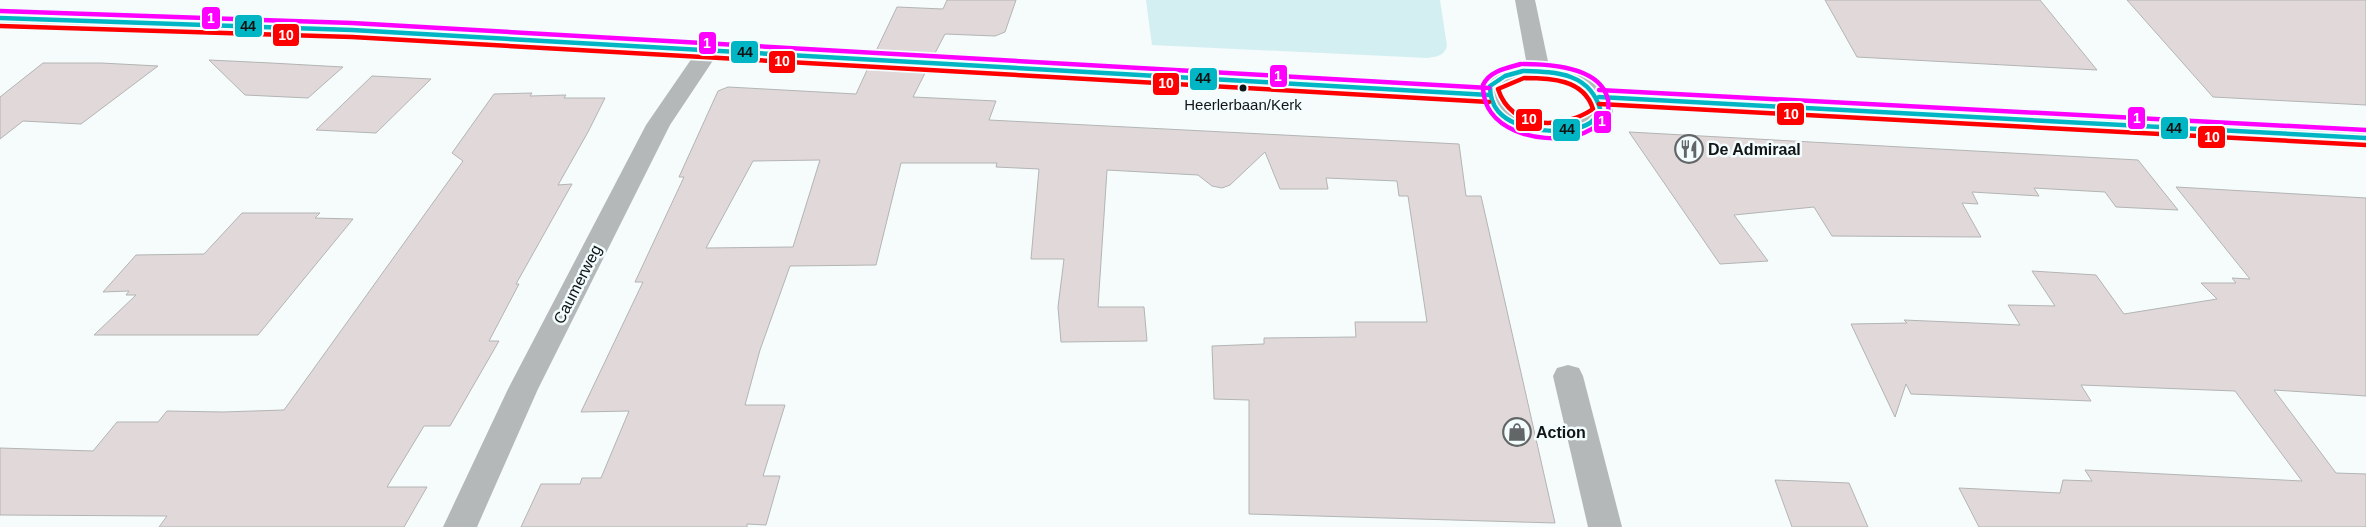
<svg xmlns="http://www.w3.org/2000/svg" width="2366" height="527" viewBox="0 0 2366 527" font-family="Helvetica,sans-serif">
<style>
.green{fill:#d3eff2}
.building{fill:#e1d9d9;stroke:#b3b4b4;fill-rule:evenodd}
.lines{fill:none;stroke-linecap:round;stroke-linejoin:round}
.minor{fill:#b5b8b8;fill-rule:evenodd}
.tertiary{fill:#b5b8b8;fill-rule:evenodd}
.bus-1-casing{stroke:#f3fdfe;stroke-width:8}
.bus-2-casing{stroke:#f3fdfe;stroke-width:8}
.bus-3-casing{stroke:#f3fdfe;stroke-width:8}
.bus-1{stroke:#01b6c4;stroke-width:4.5}
.bus-2{stroke:#f00;stroke-width:4.5}
.bus-3{stroke:#f0f;stroke-width:4.5}
.bus-dot{fill:#121515;stroke:#f3fdfe;stroke-width:2}
.labels{text-anchor:middle;stroke-width:5;stroke-linejoin:round;paint-order:stroke}
.bus-label{font-size:15px;fill:#121515;stroke:#f3fdfe}
.poi-label{font-size:16px;font-weight:bold;fill:#121515;stroke:#f3fdfe;text-anchor:start}
.street-label{font-size:16px;fill:#121515;stroke:#f3fdfe}
.line-badge{stroke:#f3fdfe;stroke-width:2}
.badge-label{font-size:14px;text-anchor:middle;font-weight:bold;fill:#fff}
.pale-badge-label{font-size:14px;text-anchor:middle;font-weight:bold;fill:#111}
</style>
<rect width="100%" height="100%" fill="#f6fbfb"/>
<path class="green" d="M1146,0H1440L1447,46C1444,56 1438,56 1428,58L1152,45Z"/>
<g class="building">
<path d="M947,0H1016L1005,32L995,36L945,34L934,55L876,51L897,7L943,9Z"/>
<path d="M1825,0H2040L2097,70L1857,57Z"/>
<path d="M2127,0H2366V105L2213,97Z"/>
<path d="M209,60L271,63L343,67L308,98L245,95Z"/>
<path d="M43,63H101L158,66L81,124L23,121L0,139V97Z"/>
<path d="M868,68L926,71L913,97L996,101L989,120L1459,144L1466,196H1481L1555,523L1249,514V400L1214,399L1212,346L1264,344V338L1356,337L1355,322H1427L1408,196H1399L1397,181L1326,178L1328,189H1280L1265,152L1230,185L1222,188L1212,186L1198,175L1107,170L1098,307H1144L1147,341L1061,342L1058,307L1064,259H1031L1039,169L996,167L997,163H901L876,265L790,266L760,350L745,405H785L763,476H780L766,525L747,524V527H521L541,484H580L582,478H601L629,411L581,412L643,282H635L684,177H679L718,91L728,87L856,94ZM820,160L793,247L706,248L753,161Z"/>
<path d="M372,76L431,79L376,133L316,130Z"/>
<path d="M532,93L530,96L566,95L564,98H605L588,132L558,185L572,184L516,284H519L489,341H499L450,426H424L387,487H427L404,527H159L167,516L0,515V448L93,451L117,422H158L167,411L223,412L284,410L463,161L452,153L494,94Z"/>
<path d="M1629,132L2138,160L2178,210L2116,207L2105,192L2034,188L2039,196L1972,192L1978,204L1962,203L1981,237L1832,236L1814,207L1734,215L1768,261L1720,264Z"/>
<path d="M2176,187L2366,198V396L2274,390L2336,473L2366,474V527H1979L1959,488L2060,493L2063,480L2092,481L2085,470L2302,481L2235,391L2081,385L2091,401L1911,394L1906,384L1895,417L1851,324L1907,323L1904,320L2020,325L2008,305L2055,306L2032,271L2096,275L2124,314L2217,299L2201,283H2236L2232,278L2250,279Z"/>
<path d="M242,213H320L315,218L353,219L258,335H94L136,295H126L129,291L103,292L136,255L204,254Z"/>
<path d="M1775,480L1849,483L1868,527H1792Z"/>
</g>
<g class="lines">
<g class="minor">
<path d="M1515,0H1535L1550,71L1547,76L1539,78L1531,76L1528,71Z"/>
<path d="M709,43L717,45L720,50L670,125L538,389L477,527H443L508,389L646,125L701,45Z"/>
<path d="M1568,365L1579,368L1583,376L1622,527H1588L1553,376L1557,368Z"/>
</g>
<path class="tertiary" d="M0,12L352,24L1479,87C1492,51 1587,63 1606,90L2366,131V145L1612,105L1613,112C1589,146 1524,145 1494,120C1488,115 1484,107 1480,101L352,36L0,24ZM1523,78C1548,78 1586,79 1589,110C1569,129 1521,129 1505,103C1502,99 1502,93 1502,88Z"/>
<defs>
<g id="bus-1">
<path d="M0,18L352,30L1489,95"/>
<path d="M1523,71C1558,72 1591,73 1601,112C1597,115 1594,120 1590,123C1568,137 1515,132 1498,111C1492,104 1490,96 1490,86L1505,76Z"/>
<path d="M1599,97L2366,138"/>
</g>
<g id="bus-2">
<path d="M0,26L352,37L1489,102"/>
<path d="M1524,78C1550,78 1584,79 1593,109C1562,130 1511,130 1498,89Z"/>
<path d="M1599,104L2366,145"/>
</g>
<g id="bus-3">
<path d="M0,11L352,23L1489,88"/>
<path d="M1521,64C1507,68 1489,71 1483,85C1482,131 1539,144 1575,136C1588,133 1599,125 1608,116C1608,111 1609,105 1608,100C1601,67 1550,64 1523,64"/>
<path d="M1599,90L2366,130"/>
</g>
</defs>
<use href="#bus-1" class="bus-1-casing"/>
<use href="#bus-2" class="bus-2-casing"/>
<use href="#bus-3" class="bus-3-casing"/>
<use href="#bus-1" class="bus-1"/>
<use href="#bus-2" class="bus-2"/>
<use href="#bus-3" class="bus-3"/>
</g>
<defs>
<symbol id="restaurant-ring" viewBox="-11 -11 22 22"><circle r="9.5" fill="#f3fdfe" stroke="#626666" stroke-width="1.5"/><path d="M-5-6h1v4h1v-4h1v4h1v-4h1v5L-1.5 .5V6h-2V.5L-5-1ZM5-6V6H3V1.5H1.5Q1.5-4 5-6Z" fill="#626666"/></symbol>
<symbol id="shop-ring" viewBox="-11 -11 22 22"><circle r="9.5" fill="#f3fdfe" stroke="#626666" stroke-width="1.5"/><path d="M-5-2.5h2.3a2.7 3.5 0 0 1 5.4 0H5L5.5 6h-11ZM-1.5-2.5h3a1.5 2.3 0 0 0-3 0Z" fill="#626666"/></symbol>
</defs>
<g fill-rule="evenodd">
<use href="#restaurant-ring" x="1673" y="133" width="32" height="32"/>
<use href="#shop-ring" x="1501" y="416" width="32" height="32"/>
</g>
<circle class="bus-dot" cx="1243" cy="88" r="4.5"/>
<g class="labels">
<g class="bus-label">
<text x="1243" y="110">Heerlerbaan/Kerk</text>
</g>
<g class="poi-label">
<text x="1708" y="155">De Admiraal</text>
<text x="1536" y="438">Action</text>
</g>
<g class="street-label">
<text transform="translate(577 284) rotate(-63)" y="6">Caumerweg</text>
</g>
</g>
<g class="line-badge">
<rect x="201" y="6" width="20" height="24" rx="5" fill="#f0f"/>
<rect x="234" y="14" width="29" height="24" rx="5" fill="#01b6c4"/>
<rect x="272" y="23" width="28" height="24" rx="5" fill="#f00"/>
<rect x="698" y="31" width="19" height="24" rx="5" fill="#f0f"/>
<rect x="730" y="40" width="29" height="24" rx="5" fill="#01b6c4"/>
<rect x="768" y="50" width="28" height="24" rx="5" fill="#f00"/>
<rect x="1269" y="64" width="19" height="24" rx="5" fill="#f0f"/>
<rect x="1189" y="67" width="29" height="24" rx="5" fill="#01b6c4"/>
<rect x="1152" y="72" width="28" height="24" rx="5" fill="#f00"/>
<rect x="1776" y="102" width="29" height="24" rx="5" fill="#f00"/>
<rect x="2127" y="106" width="19" height="24" rx="5" fill="#f0f"/>
<rect x="1515" y="108" width="28" height="24" rx="5" fill="#f00"/>
<rect x="1593" y="110" width="19" height="24" rx="5" fill="#f0f"/>
<rect x="2160" y="116" width="29" height="24" rx="5" fill="#01b6c4"/>
<rect x="1552" y="118" width="29" height="24" rx="5" fill="#01b6c4"/>
<rect x="2197" y="125" width="29" height="24" rx="5" fill="#f00"/>
</g>
<g class="badge-label">
<text x="211" y="23">1</text>
<text x="286" y="40">10</text>
<text x="707" y="48">1</text>
<text x="782" y="66">10</text>
<text x="1278" y="81">1</text>
<text x="1166" y="88">10</text>
<text x="1791" y="119">10</text>
<text x="2137" y="123">1</text>
<text x="1529" y="124">10</text>
<text x="1602" y="126">1</text>
<text x="2212" y="142">10</text>
</g>
<g class="pale-badge-label">
<text x="248" y="31">44</text>
<text x="745" y="57">44</text>
<text x="1203" y="83">44</text>
<text x="2174" y="133">44</text>
<text x="1567" y="134">44</text>
</g>
</svg>
